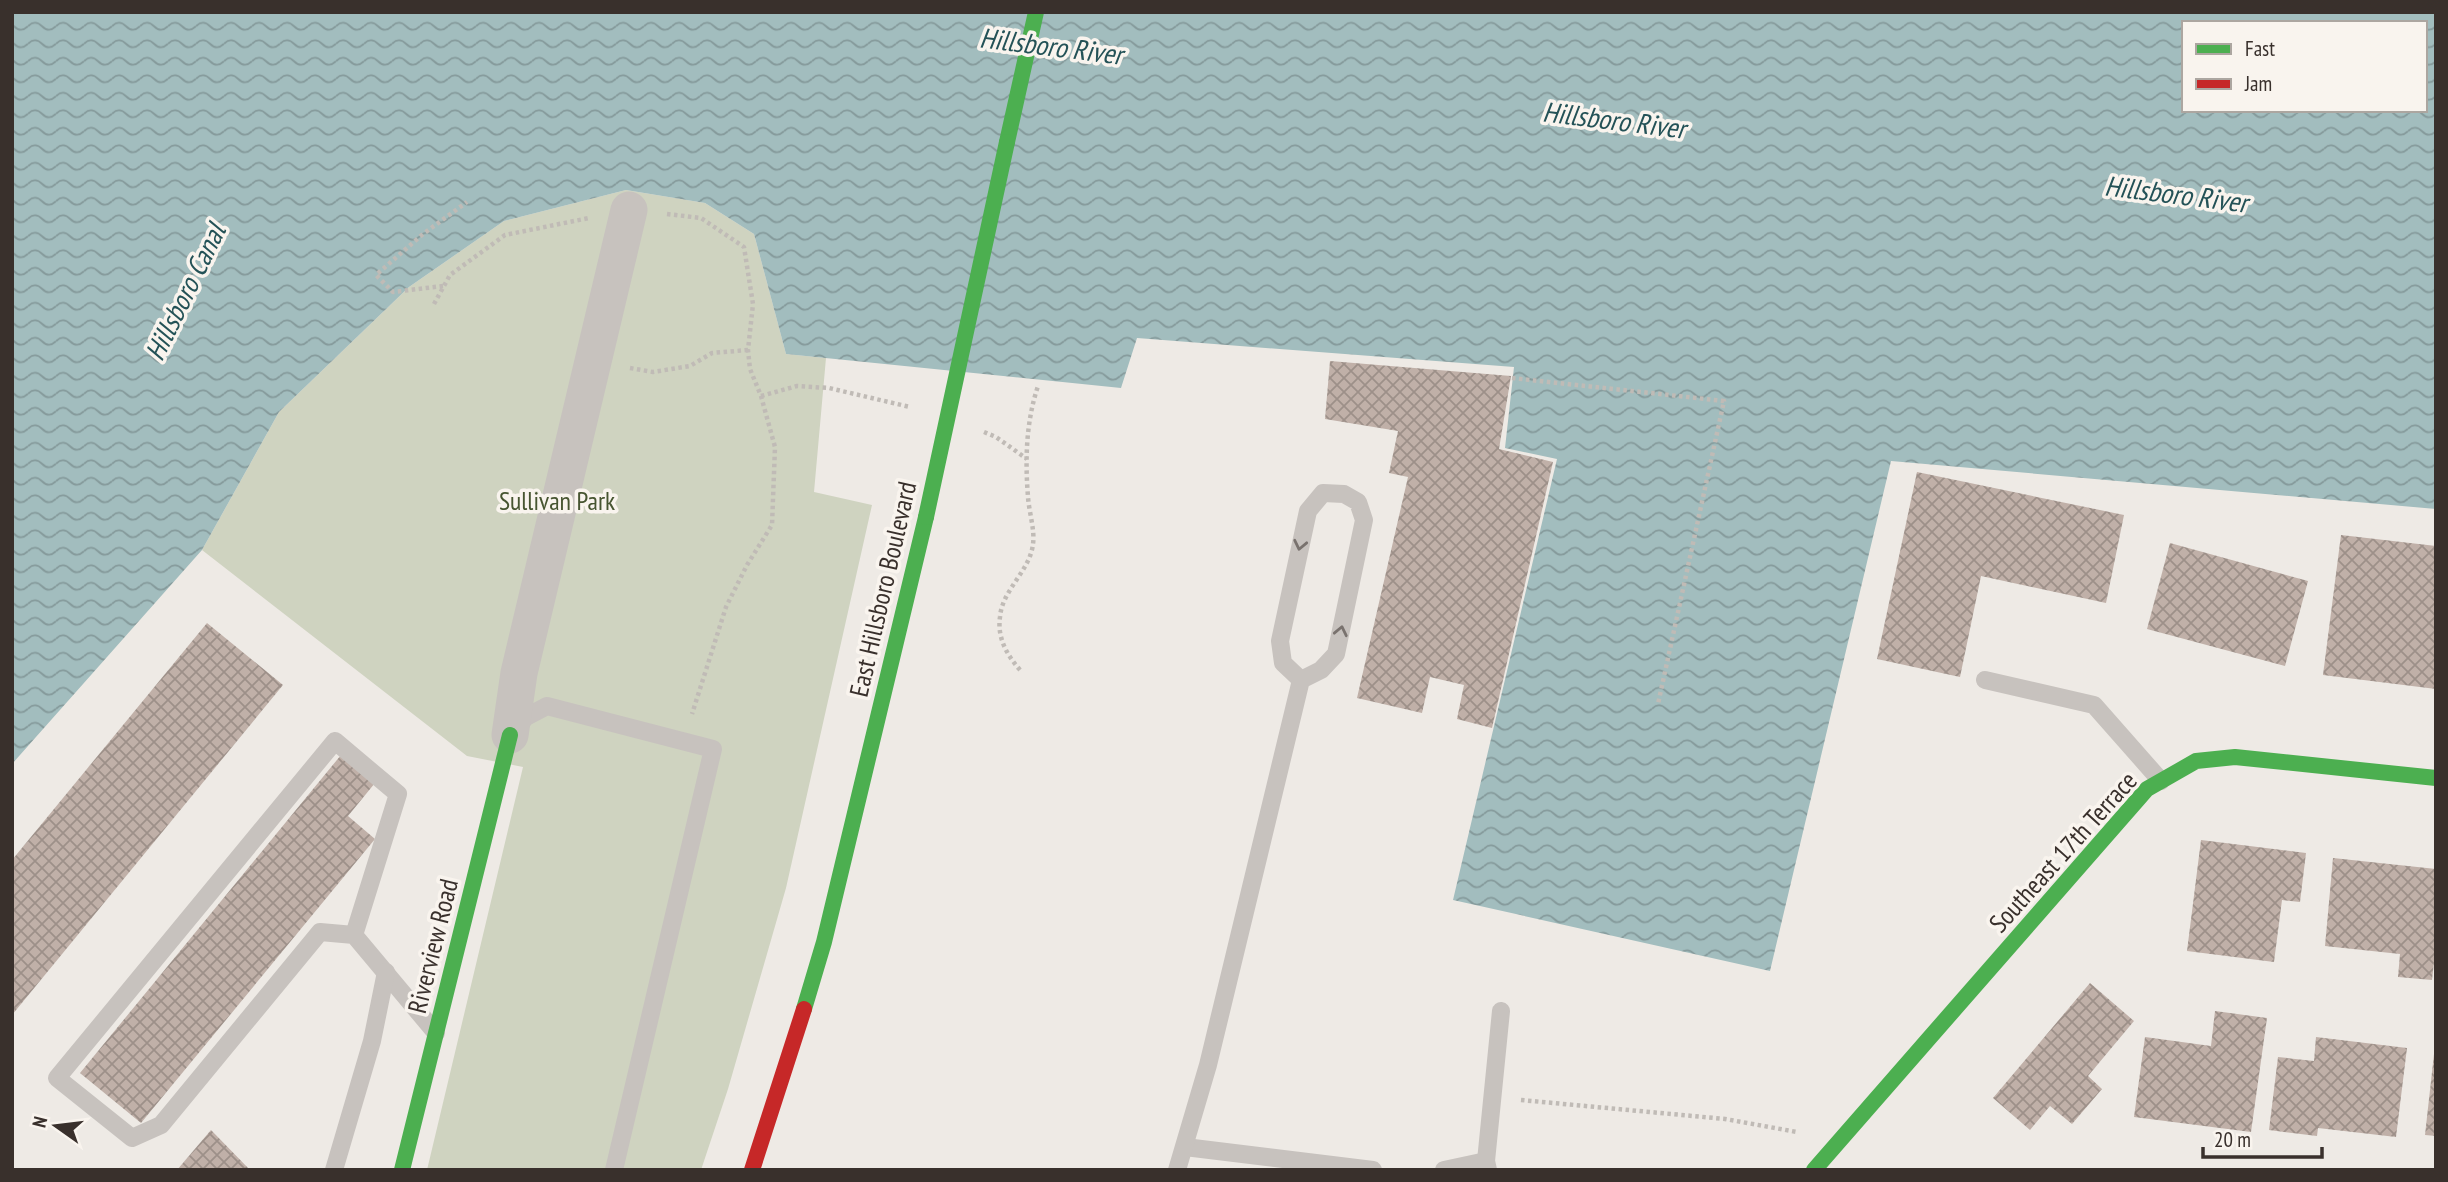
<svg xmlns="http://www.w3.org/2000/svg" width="2448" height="1182" viewBox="0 0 2448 1182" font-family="'PT Sans Narrow',sans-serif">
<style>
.green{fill:#cfd3c0}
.water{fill:url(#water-waves);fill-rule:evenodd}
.building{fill:url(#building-cross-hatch)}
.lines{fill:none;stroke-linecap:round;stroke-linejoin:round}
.path{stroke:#c0bbb6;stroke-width:4.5;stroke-dasharray:3.5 3.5;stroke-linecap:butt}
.lane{stroke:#c7c2be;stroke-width:18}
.street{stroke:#c7c2be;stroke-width:37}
.fast{stroke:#4caf50;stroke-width:16}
.jam{stroke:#c62828;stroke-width:16}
.fast-bridge{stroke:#4caf50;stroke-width:16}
.oneway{stroke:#79726e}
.labels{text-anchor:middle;stroke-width:7;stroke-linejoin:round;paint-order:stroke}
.park-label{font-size:26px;fill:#475531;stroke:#f9f4ee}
.street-label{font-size:26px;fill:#39302c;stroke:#f9f4ee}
.water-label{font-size:28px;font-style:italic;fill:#245257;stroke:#f9f4ee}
</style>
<defs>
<pattern id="water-waves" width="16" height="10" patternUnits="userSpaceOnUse" patternTransform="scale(1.75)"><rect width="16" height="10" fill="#a2bdbe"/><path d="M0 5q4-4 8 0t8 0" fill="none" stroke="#859a9b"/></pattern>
<pattern id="building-cross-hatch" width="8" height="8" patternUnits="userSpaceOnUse" patternTransform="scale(1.75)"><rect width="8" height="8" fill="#c0b0a8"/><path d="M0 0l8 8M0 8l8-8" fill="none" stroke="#9d9089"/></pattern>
</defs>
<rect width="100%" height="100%" fill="#eeeae5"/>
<path class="green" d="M626,190L705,203L754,234L786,354L826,358L814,492L872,505L786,888L728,1089L701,1170H427L523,767L467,756L202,550L279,412L409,287L504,221Z"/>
<path class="water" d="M12,12H2436V509L1891,461L1770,971L1453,900L1557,459L1505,448L1514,367L1137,338L1121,388L786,354L754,234L705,203L626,190L504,221L409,287L279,412L202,550L12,764ZM2184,23H2425V110H2184Z"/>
<g class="building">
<path d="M1330,361L1511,376L1499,449L1553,462L1492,728L1457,719L1464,685L1430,677L1422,713L1357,698L1408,477L1389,473L1398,431L1325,419Z"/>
<path d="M1917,472L2124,515L2106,603L1981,576L1960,677L1877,659Z"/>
<path d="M2341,535L2436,546V689L2323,675Z"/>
<path d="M2170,543L2308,581L2285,666L2147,629Z"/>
<path d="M207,623L283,685L12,1015V860Z"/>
<path d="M341,755L375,783L348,816L375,839L141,1123L80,1073Z"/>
<path d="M2201,840L2306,853L2300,902L2282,900L2274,962L2187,951Z"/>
<path d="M2333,858L2436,869V945L2432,980L2398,977L2400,954L2325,946Z"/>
<path d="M2090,983L2134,1021L2088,1076L2102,1089L2072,1124L2050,1106L2030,1130L1993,1098Z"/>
<path d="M2215,1011L2267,1018L2251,1132L2134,1117L2145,1037L2211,1046Z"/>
<path d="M2316,1037L2407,1048L2396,1137L2318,1128L2317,1136L2269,1130L2278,1057L2314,1061Z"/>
<path d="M2434,1054H2436V1136L2425,1135Z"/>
<path d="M211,1130L250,1170H177Z"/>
</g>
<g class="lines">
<g class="path">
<path d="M667,214L701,218L744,247L753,304L748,350L750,369L761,396L775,447L772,525L747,565L726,607L692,714"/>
<path d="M443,286L393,292L376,275L423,234L467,202"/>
<path d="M434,304L450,275L505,235L589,218"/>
<path d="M630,368L653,372L690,366L712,353L748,350"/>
<path d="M1512,378L1724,401L1658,704"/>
<path d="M761,396L797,386L829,388L910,407"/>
<path d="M984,432L996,437L1027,459"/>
<path d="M1020,670C1007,655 997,638 1000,617C1002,590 1030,571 1033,544C1035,530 1029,512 1028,497C1025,459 1026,422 1038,386"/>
<path d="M1521,1100L1725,1119L1797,1132"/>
</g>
<g class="lane">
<path d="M1985,680L2094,705L2161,781"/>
<path d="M515,730L526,717L547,706L713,749L614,1170"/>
<path d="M354,935L320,932L161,1125L132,1138L57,1078L335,741L398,794L354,935L436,1033"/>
<path d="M1185,1147L1373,1170"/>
<path d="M334,1170L372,1041L386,972"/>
<path d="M1177,1170L1208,1065L1301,680L1321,670L1336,654L1364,520L1358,502L1344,494L1323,493L1308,511L1280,641L1283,663L1301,680"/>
<path d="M1444,1170L1486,1161"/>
<path d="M1488,1170L1486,1161L1501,1011"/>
</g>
<path class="street" d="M510,735L519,673L629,210"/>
<g class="fast">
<path d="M1007,142L1036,12"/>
<path d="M804,1009L824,942L926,517"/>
<path d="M402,1170L510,735"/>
<path d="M1814,1170L2147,789L2196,761L2235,757L2436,778"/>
</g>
<path class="jam" d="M752,1170L804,1009"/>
<path class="fast-bridge" d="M926,517L1007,142"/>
</g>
<defs><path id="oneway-chevron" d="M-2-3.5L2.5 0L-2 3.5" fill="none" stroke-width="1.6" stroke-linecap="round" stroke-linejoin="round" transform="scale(1.75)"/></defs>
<g class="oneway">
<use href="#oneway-chevron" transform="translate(1300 545) rotate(102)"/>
<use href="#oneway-chevron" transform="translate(1341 631) rotate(-78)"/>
</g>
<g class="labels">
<g class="park-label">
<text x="557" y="510">Sullivan Park</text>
</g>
<g class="street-label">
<text transform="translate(883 589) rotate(-77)" y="9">East Hillsboro Boulevard</text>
<text transform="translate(2063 852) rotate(-48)" y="9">Southeast 17th Terrace</text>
<text transform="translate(433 946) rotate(-76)" y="9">Riverview Road</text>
</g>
<g class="water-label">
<text transform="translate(1051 46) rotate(7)" y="10">Hillsboro River</text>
<text transform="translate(1614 120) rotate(7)" y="10">Hillsboro River</text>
<text transform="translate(2176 194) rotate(7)" y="10">Hillsboro River</text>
<text transform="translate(185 292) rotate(-64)" y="10">Hillsboro Canal</text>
</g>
</g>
<rect width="2448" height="1182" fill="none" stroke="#39302c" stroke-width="28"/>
<rect x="2182" y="21" width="245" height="91" fill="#f9f4ee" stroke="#aca6a0" stroke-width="2"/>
<rect x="2196" y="44" width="35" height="10" fill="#4caf50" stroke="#aca6a0" stroke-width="2"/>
<text x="2245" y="56" font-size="21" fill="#39302c">Fast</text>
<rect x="2196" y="79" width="35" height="10" fill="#c62828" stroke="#aca6a0" stroke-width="2"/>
<text x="2245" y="91" font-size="21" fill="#39302c">Jam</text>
<g transform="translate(56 1126) rotate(284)" stroke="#f9f4ee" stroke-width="5" paint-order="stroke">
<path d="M0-5L12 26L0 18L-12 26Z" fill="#39302c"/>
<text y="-10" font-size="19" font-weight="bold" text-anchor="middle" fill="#39302c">N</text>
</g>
<path d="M2203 1147v10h119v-10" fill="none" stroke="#39302c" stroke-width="3.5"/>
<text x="2214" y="1147" font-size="21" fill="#39302c" stroke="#f9f4ee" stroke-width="5" paint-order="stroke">20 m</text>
</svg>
